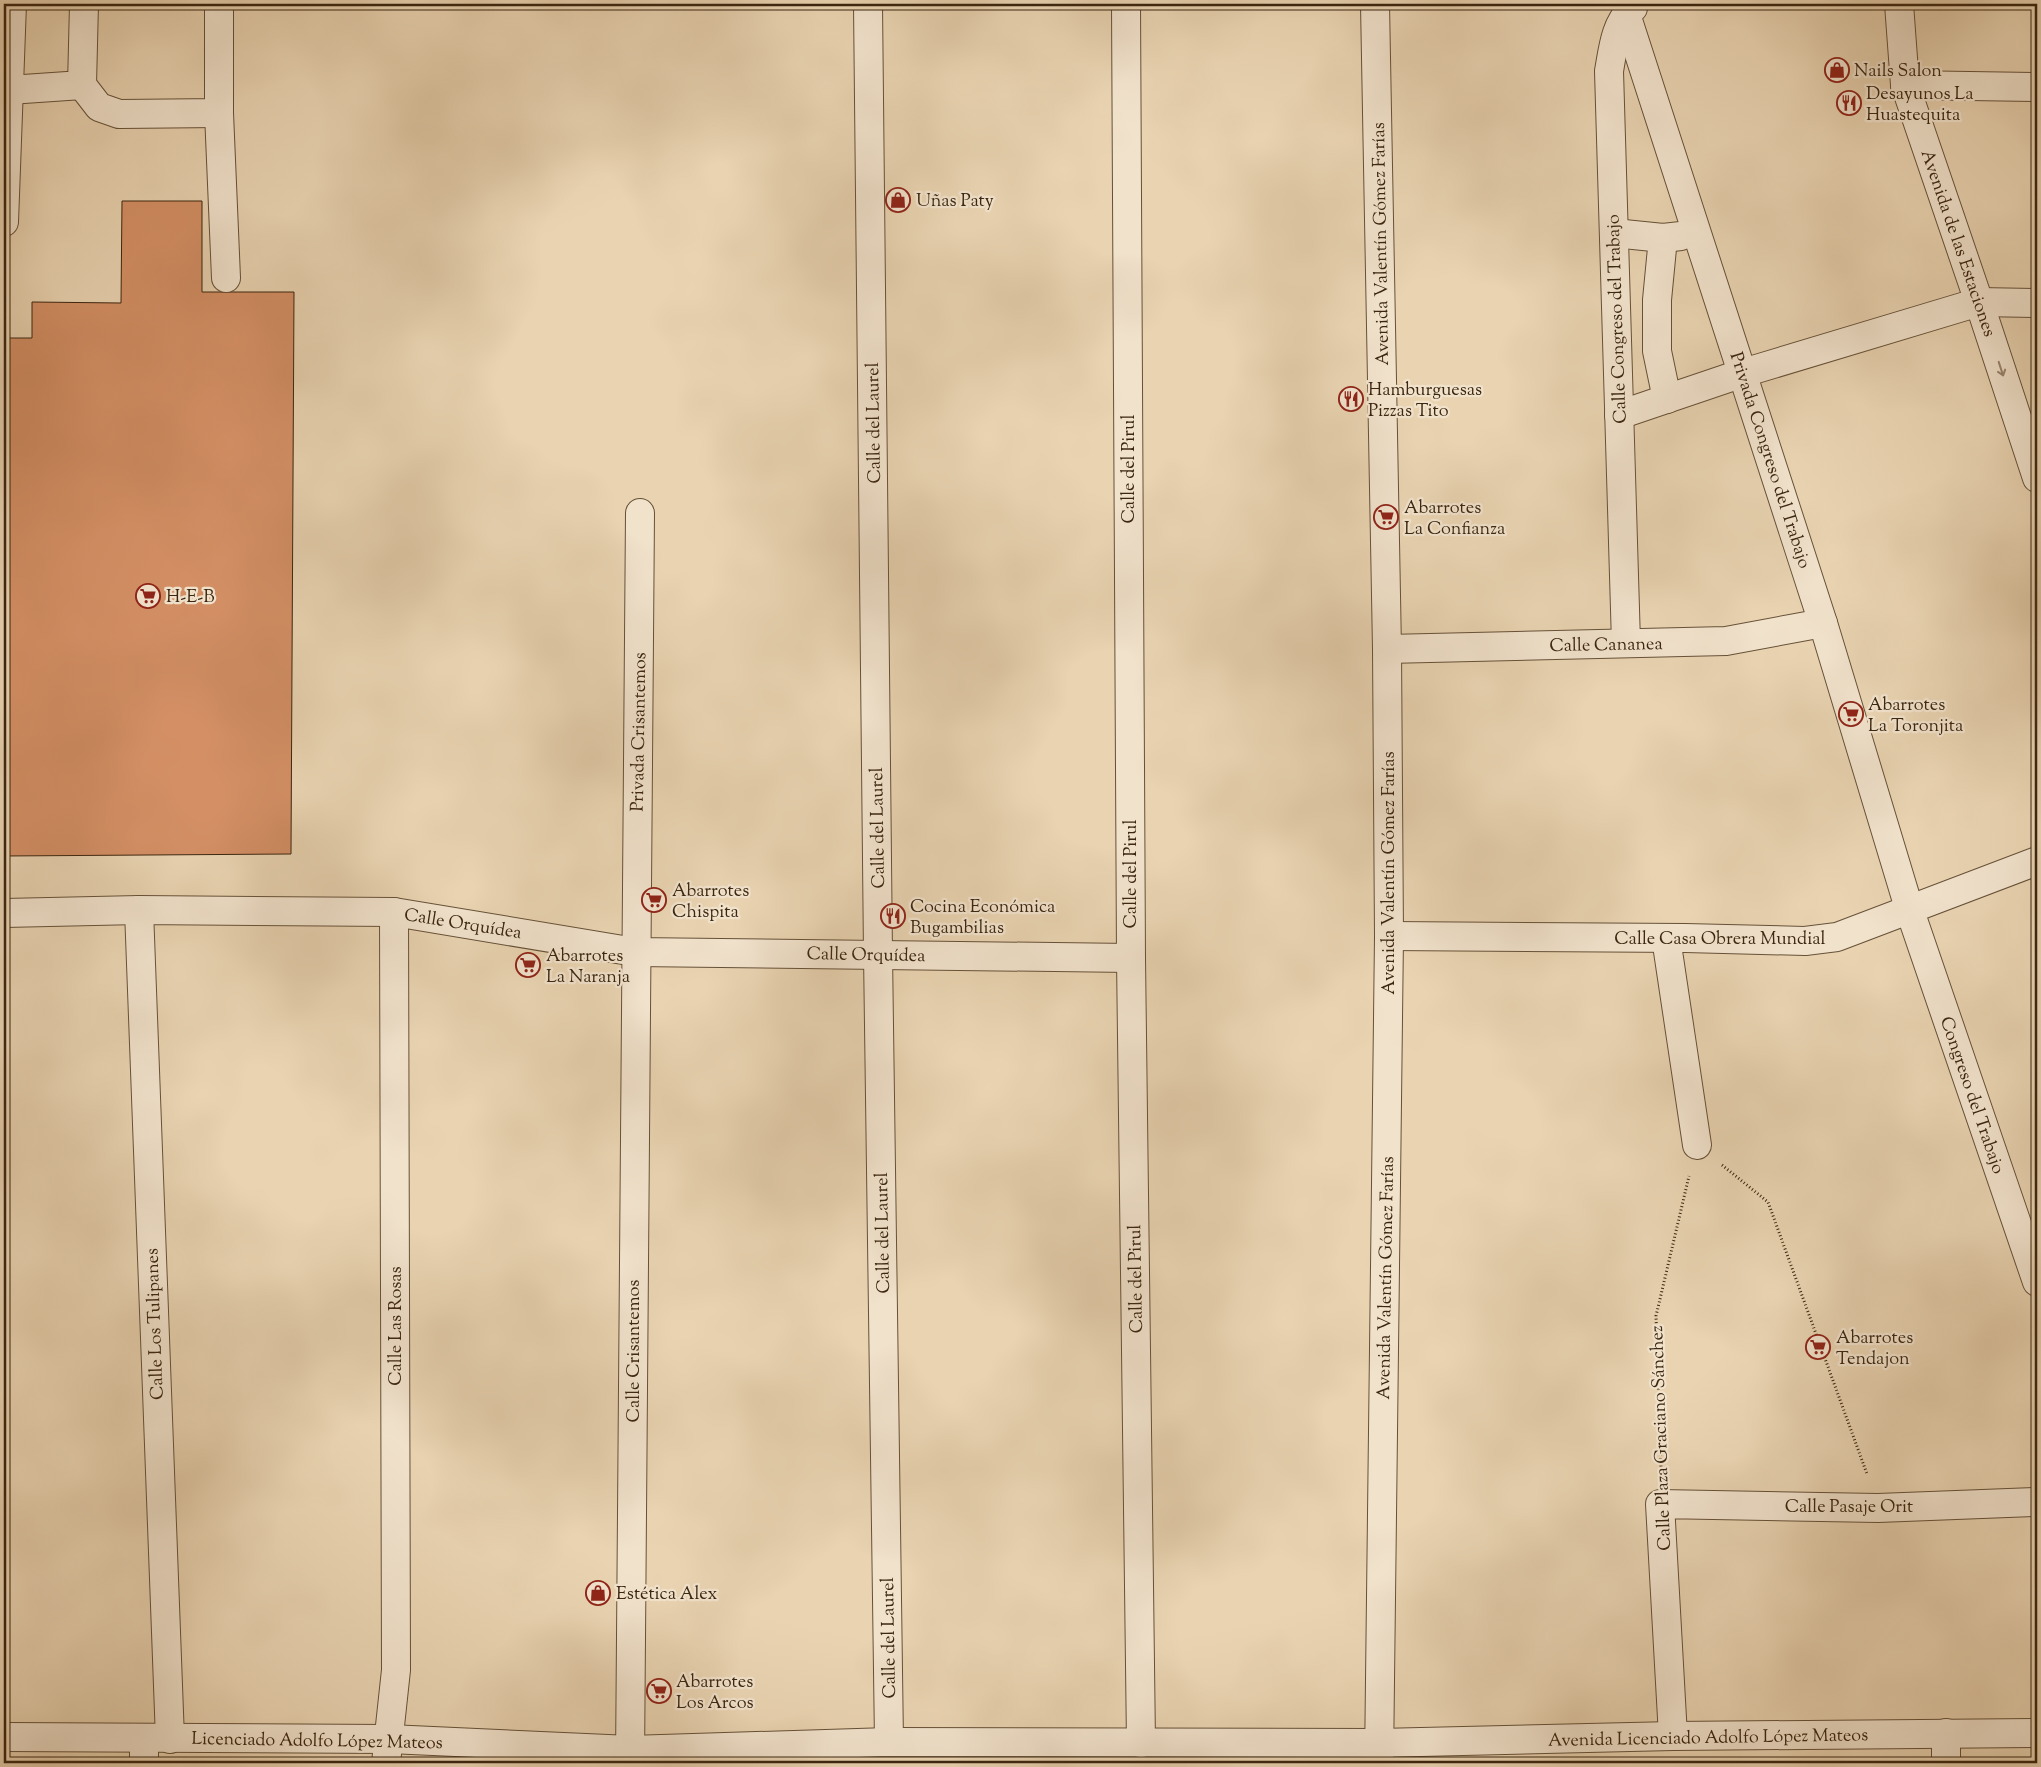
<svg xmlns="http://www.w3.org/2000/svg" width="2041" height="1767" viewBox="0 0 2041 1767" font-family="'Sorts Mill Goudy',serif">
<style>
.building{fill:#d48f65;stroke:#3b2610}
.lines{fill:none;stroke-linecap:round;stroke-linejoin:round}
.minor-casing{stroke:#665138;stroke-width:30}
.path{stroke:#3b2610;stroke-width:3;stroke-dasharray:1 2.5;stroke-linecap:butt}
.minor{stroke:#f1e2cc;stroke-width:28}
.oneway{stroke:#96846e}
.labels{text-anchor:middle;stroke-width:4.5;stroke-linejoin:round;paint-order:stroke}
.poi-label{font-size:18px;fill:#3b2610;stroke:#f1e2cc;text-anchor:start}
.street-label{font-size:18px;fill:#3b2610;stroke:#f1e2cc}
</style>
<rect width="100%" height="100%" fill="#e9d3b1"/>
<filter id="stains"><feTurbulence type="fractalNoise" baseFrequency=".004" numOctaves="4"/><feColorMatrix values="0 0 0 0 .2 0 0 0 0 .09 0 0 0 0 .02 0 0 0 .5 -.17"/></filter>
<radialGradient id="worn" r=".72"><stop offset=".6" stop-color="#630" stop-opacity="0"/><stop offset="1" stop-color="#630" stop-opacity=".3"/></radialGradient>
<path class="building" d="M122,201H202V292H294L291,854L4,856V338H32V302L121,303Z"/>
<g class="lines">
<defs>
<g id="minor">
<path d="M868,4L878,954L889,1742"/>
<path d="M1126,4L1131,958L1141,1743"/>
<path d="M1375,4L1387,649L1389,936L1379,1763"/>
<path d="M1899,4L1905,85L1979,302L2037,478"/>
<path d="M1626,14L1823,623L1909,908L2037,1282"/>
<path d="M82,85L99,107L119,114L219,113V4"/>
<path d="M1905,85L2037,87"/>
<path d="M9,90L82,85L84,4"/>
<path d="M219,113L226,278"/>
<path d="M4,222L12,4"/>
<path d="M1614,233L1663,238L1681,236"/>
<path d="M1663,238L1657,300V351L1667,399"/>
<path d="M1619,415L1743,373L1979,302L2037,303"/>
<path d="M1626,643L1609,71C1613,49 1615,23 1633,8"/>
<path d="M1387,649L1726,641L1823,623"/>
<path d="M139,910L170,1739"/>
<path d="M4,913L139,910L394,912L635,952L1131,958"/>
<path d="M1389,936L1685,938L1805,941L1837,937L2037,861"/>
<path d="M1666,938L1697,1145"/>
<path d="M1673,1736L1660,1504L1878,1508L2037,1502"/>
<path d="M4,1737L389,1739L630,1750L889,1742L1379,1743L1673,1736L2037,1733"/>
<path d="M144,1739V1763"/>
<path d="M386,1763L396,1670L394,912"/>
<path d="M630,1763L640,513"/>
<path d="M1946,1763V1733"/>
</g>
</defs>
<use href="#minor" class="minor-casing"/>
<g class="path">
<path d="M1722,1165L1768,1202L1867,1474"/>
<path d="M1661,1470L1656,1316L1689,1176"/>
</g>
<use href="#minor" class="minor"/>
</g>
<defs><path id="oneway-shaft" d="M-6 0H5M1.5-3L5.5 0L1.5 3" fill="none" stroke-width="1.6" stroke-linecap="round" stroke-linejoin="round" transform="scale(1.25)"/></defs>
<use class="oneway" href="#oneway-shaft" transform="translate(2001 369) rotate(72)"/>
<defs>
<symbol id="shop-ring" viewBox="-11 -11 22 22"><circle r="9.5" fill="#f1e2cc" stroke="#8f2418" stroke-width="1.5"/><path d="M-5-2.5h2.3a2.7 3.5 0 0 1 5.4 0H5L5.5 6h-11ZM-1.5-2.5h3a1.5 2.3 0 0 0-3 0Z" fill="#8f2418"/></symbol>
<symbol id="restaurant-ring" viewBox="-11 -11 22 22"><circle r="9.5" fill="#f1e2cc" stroke="#8f2418" stroke-width="1.5"/><path d="M-5-6h1v4h1v-4h1v4h1v-4h1v5L-1.5 .5V6h-2V.5L-5-1ZM5-6V6H3V1.5H1.5Q1.5-4 5-6Z" fill="#8f2418"/></symbol>
<symbol id="supermarket-ring" viewBox="-11 -11 22 22"><circle r="9.5" fill="#f1e2cc" stroke="#8f2418" stroke-width="1.5"/><path d="M-6-5.5h2.5l.6 2H6L4.5 2H-2.5L-4.4-4H-6ZM-1.5 3.2a1.3 1.3 0 1 0 .1 0ZM3 3.2a1.3 1.3 0 1 0 .1 0Z" fill="#8f2418"/></symbol>
</defs>
<g fill-rule="evenodd">
<use href="#shop-ring" x="1823" y="56" width="28" height="28"/>
<use href="#restaurant-ring" x="1835" y="89" width="28" height="28"/>
<use href="#shop-ring" x="884" y="186" width="28" height="28"/>
<use href="#restaurant-ring" x="1337" y="385" width="28" height="28"/>
<use href="#supermarket-ring" x="1372" y="503" width="28" height="28"/>
<use href="#supermarket-ring" x="134" y="582" width="28" height="28"/>
<use href="#supermarket-ring" x="1837" y="700" width="28" height="28"/>
<use href="#supermarket-ring" x="640" y="886" width="28" height="28"/>
<use href="#restaurant-ring" x="879" y="902" width="28" height="28"/>
<use href="#supermarket-ring" x="514" y="951" width="28" height="28"/>
<use href="#supermarket-ring" x="1804" y="1333" width="28" height="28"/>
<use href="#shop-ring" x="584" y="1579" width="28" height="28"/>
<use href="#supermarket-ring" x="645" y="1677" width="28" height="28"/>
</g>
<g class="labels">
<g class="poi-label">
<text x="1854" y="76">Nails Salon</text>
<text x="1866" y="99">Desayunos La<tspan x="1866" dy="21">Huastequita</tspan></text>
<text x="916" y="206">Uñas Paty</text>
<text x="1368" y="395">Hamburguesas<tspan x="1368" dy="21">Pizzas Tito</tspan></text>
<text x="1404" y="513">Abarrotes<tspan x="1404" dy="21">La Confianza</tspan></text>
<text x="166" y="602">H-E-B</text>
<text x="1868" y="710">Abarrotes<tspan x="1868" dy="21">La Toronjita</tspan></text>
<text x="672" y="896">Abarrotes<tspan x="672" dy="21">Chispita</tspan></text>
<text x="910" y="912">Cocina Económica<tspan x="910" dy="21">Bugambilias</tspan></text>
<text x="546" y="961">Abarrotes<tspan x="546" dy="21">La Naranja</tspan></text>
<text x="1836" y="1343">Abarrotes<tspan x="1836" dy="21">Tendajon</tspan></text>
<text x="616" y="1599">Estética Alex</text>
<text x="676" y="1687">Abarrotes<tspan x="676" dy="21">Los Arcos</tspan></text>
</g>
<g class="street-label">
<text transform="translate(1959 243) rotate(71)" y="6">Avenida de las Estaciones</text>
<text transform="translate(1380 244) rotate(-91)" y="6">Avenida Valentín Gómez Farías</text>
<text transform="translate(1616 319) rotate(-92)" y="6">Calle Congreso del Trabajo</text>
<text transform="translate(873 423) rotate(-91)" y="6">Calle del Laurel</text>
<text transform="translate(1771 460) rotate(72)" y="6">Privada Congreso del Trabajo</text>
<text transform="translate(1128 469) rotate(-90)" y="6">Calle del Pirul</text>
<text transform="translate(1606 644) rotate(-1)" y="6">Calle Cananea</text>
<text transform="translate(638 732) rotate(-89)" y="6">Privada Crisantemos</text>
<text transform="translate(877 828) rotate(-91)" y="6">Calle del Laurel</text>
<text transform="translate(1388 873) rotate(-90)" y="6">Avenida Valentín Gómez Farías</text>
<text transform="translate(1130 874) rotate(-90)" y="6">Calle del Pirul</text>
<text transform="translate(463 923) rotate(9)" y="6">Calle Orquídea</text>
<text x="1720" y="944">Calle Casa Obrera Mundial</text>
<text transform="translate(866 954) rotate(1)" y="6">Calle Orquídea</text>
<text transform="translate(1973 1095) rotate(71)" y="6">Congreso del Trabajo</text>
<text transform="translate(882 1233) rotate(-91)" y="6">Calle del Laurel</text>
<text transform="translate(1385 1278) rotate(-89)" y="6">Avenida Valentín Gómez Farías</text>
<text transform="translate(1135 1279) rotate(-91)" y="6">Calle del Pirul</text>
<text transform="translate(154 1324) rotate(-92)" y="6">Calle Los Tulipanes</text>
<text transform="translate(395 1326) rotate(-90)" y="6">Calle Las Rosas</text>
<text transform="translate(633 1351) rotate(-90)" y="6">Calle Crisantemos</text>
<text transform="translate(1660 1438) rotate(-92)" y="6">Calle Plaza Graciano Sánchez</text>
<text x="1849" y="1512">Calle Pasaje Orit</text>
<text transform="translate(888 1638) rotate(-91)" y="6">Calle del Laurel</text>
<text transform="translate(1708 1737) rotate(-1)" y="6">Avenida Licenciado Adolfo López Mateos</text>
<text transform="translate(317 1740) rotate(1)" y="6">Licenciado Adolfo López Mateos</text>
</g>
</g>
<rect width="2041" height="1767" fill="none" stroke="#e9d3b1" stroke-width="20"/>
<rect x="5" y="5" width="2031" height="1757" fill="none" stroke="#3b2610" stroke-width="2.5"/>
<rect x="10" y="10" width="2021" height="1747" fill="none" stroke="#3b2610"/>
<rect width="100%" height="100%" filter="url(#stains)"/>
<rect width="100%" height="100%" fill="url(#worn)"/>
</svg>
